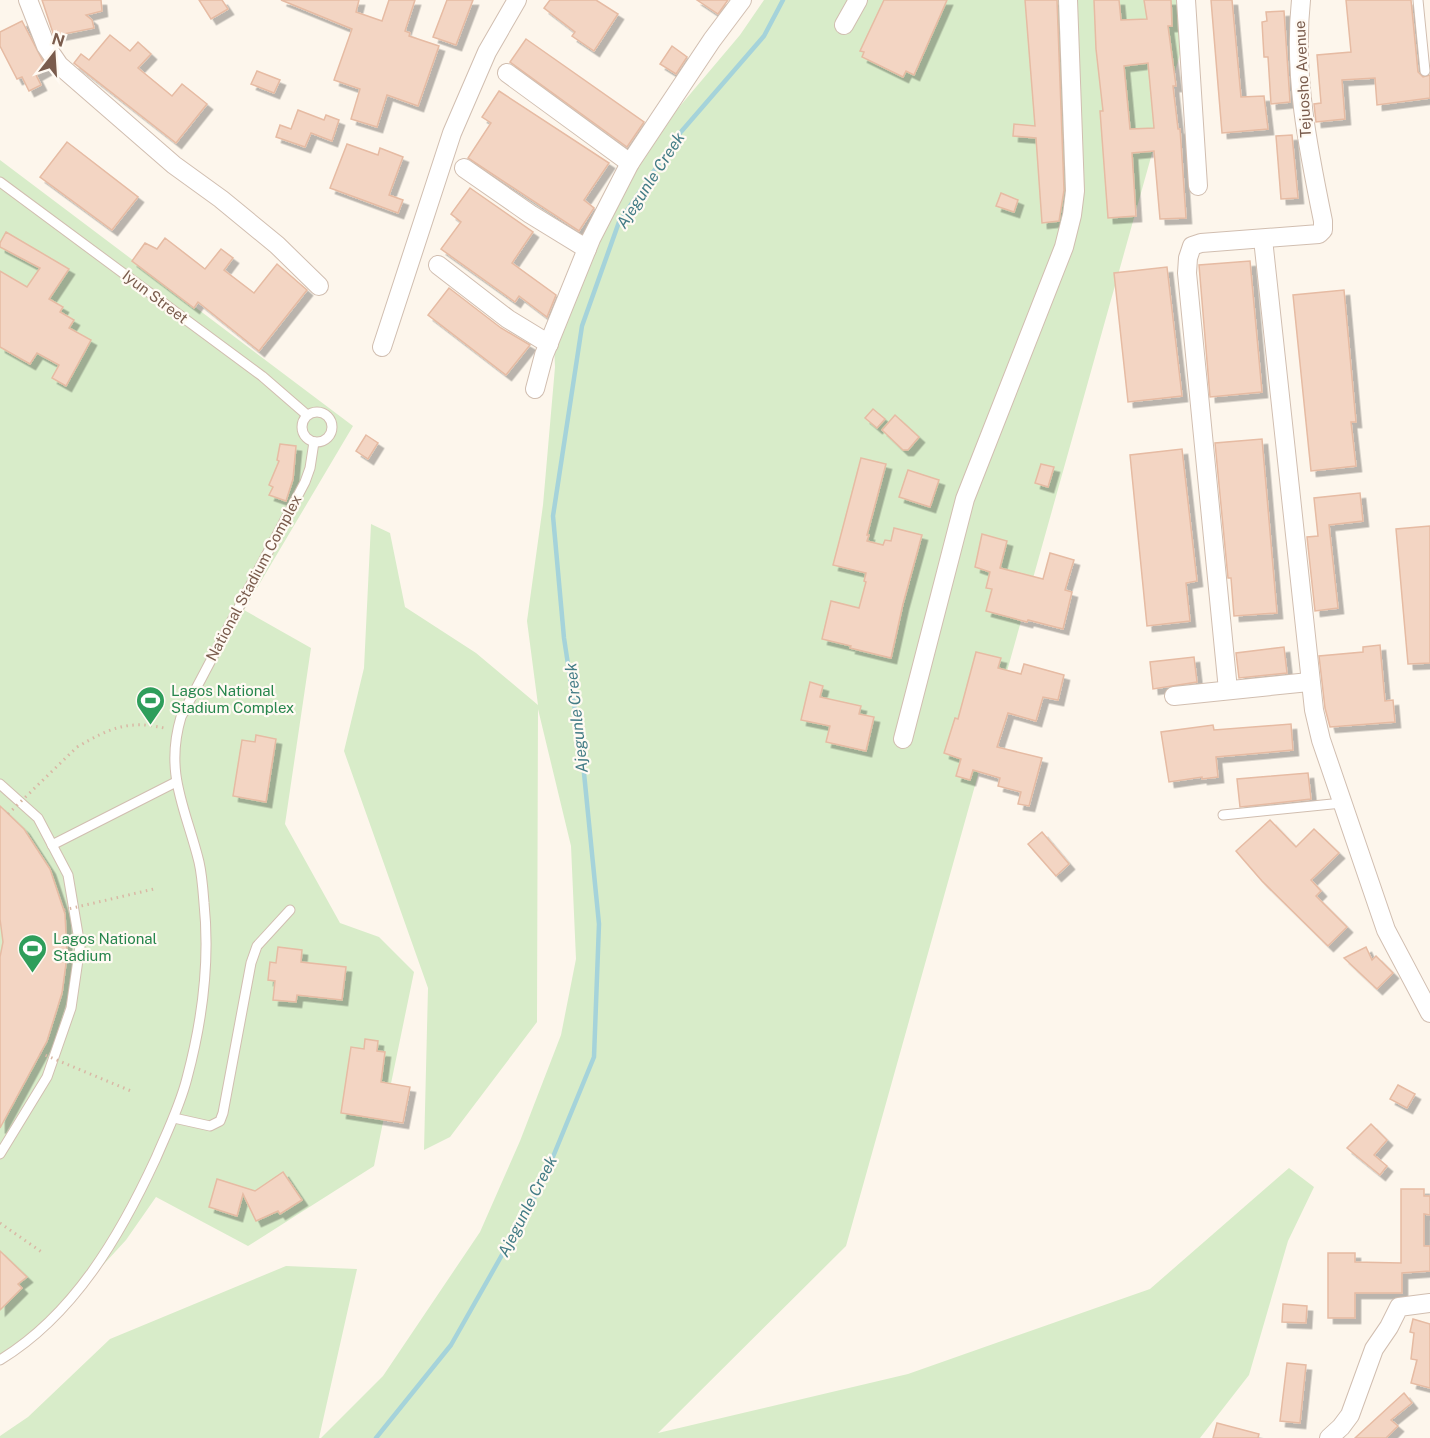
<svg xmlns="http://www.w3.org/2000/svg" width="1430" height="1438" viewBox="0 0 1430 1438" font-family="'Public Sans',sans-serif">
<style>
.green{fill:#d8ecc9}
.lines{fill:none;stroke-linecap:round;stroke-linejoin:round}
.stream{stroke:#a5d3da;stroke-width:4.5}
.building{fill:#f3d5c3;stroke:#e6bba3;stroke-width:1.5;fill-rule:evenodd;filter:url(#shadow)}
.service-casing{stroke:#d1beb0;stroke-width:11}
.minor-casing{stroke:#d1beb0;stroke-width:20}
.path{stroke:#d9b8a5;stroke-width:3;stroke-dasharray:1.5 4.5;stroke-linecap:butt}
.service{stroke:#fff;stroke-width:9}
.minor{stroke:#fff;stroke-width:18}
.path-bridge{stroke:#d9b8a5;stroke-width:3;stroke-dasharray:1.5 4.5;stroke-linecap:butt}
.labels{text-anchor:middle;stroke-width:4.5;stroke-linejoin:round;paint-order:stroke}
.street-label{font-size:15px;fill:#7a5c4d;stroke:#fffaf3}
.leisure-label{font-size:15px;fill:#27864d;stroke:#fffaf3;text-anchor:start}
.water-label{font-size:16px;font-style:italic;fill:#437c86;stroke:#fffaf3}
</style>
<defs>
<filter id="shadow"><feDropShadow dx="5.5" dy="5.5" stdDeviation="0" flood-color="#0004"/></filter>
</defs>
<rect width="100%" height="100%" fill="#fdf6ec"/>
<g class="green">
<path d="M764,0H1195L846,1246L658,1433L908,1374L1150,1289L1289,1168L1314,1187L1288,1241L1249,1375L1200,1438H321L383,1376L480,1232L520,1141L561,1035L576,959L571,846L538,709L537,1022L450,1137L424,1150L428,988L344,751L364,668L371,524L390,533L405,607L476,653L538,705L527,621L543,505L555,367L554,345L627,176L664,125L740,35Z"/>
<path d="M0,160L353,426L244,610L311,648L285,824L340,923L379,937L414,972L374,1166L248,1246L156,1197L126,1240L71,1300L0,1362Z"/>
<path d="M286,1266L357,1269L319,1438H0V1436L28,1417L110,1339Z"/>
</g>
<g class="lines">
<path class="stream" d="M376,1438L451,1345L541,1186L594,1057L599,924L583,763L564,638L553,516L582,326L619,222L680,133L764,36L783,0"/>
</g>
<g class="building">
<path d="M42,0H101L102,11L86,15L92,20L94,28L54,36Z"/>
<path d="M199,0H222L228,9L211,19Z"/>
<path d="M281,0H359L356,12L382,21L389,0H415L405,31L410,33L409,36L439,46L418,106L387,95L377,127L351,119L360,89L334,80L352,29Z"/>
<path d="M447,0H473L456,45L433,37Z"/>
<path d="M550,0H596L618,14L594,51L572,36L575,32L544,8Z"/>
<path d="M697,0H728L718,14Z"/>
<path d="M884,0H947L914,75L906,71L903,77L862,57L864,52L860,51Z"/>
<path d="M1025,0H1057L1064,190L1059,221L1042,223L1036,138L1013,136L1014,124L1035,126Z"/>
<path d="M1094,0H1119L1121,20L1147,19L1144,0H1171L1172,26H1168L1176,86H1173L1178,129H1180L1186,218L1160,219L1154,151L1132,153L1136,216L1108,218L1100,111H1103L1096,49ZM1148,63L1154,128L1130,129L1124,66Z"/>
<path d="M1211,0H1232L1241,97L1264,96L1268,129L1222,133Z"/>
<path d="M1346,0H1411L1418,72L1423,77L1430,75V98L1377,105L1375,78L1342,80L1345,119L1316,122L1314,104L1321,103L1317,55L1351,52Z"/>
<path d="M1284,11L1290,102L1271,104L1268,57H1264L1262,22L1267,21L1266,12Z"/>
<path d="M22,21L47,69L36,75L41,85L29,91L22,77L17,79L0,46V32Z"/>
<path d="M110,35L130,51L138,42L151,54L138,68L172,96L182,84L207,104L176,143L74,63L81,54L89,60Z"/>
<path d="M526,39L644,122L627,147L510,62Z"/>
<path d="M672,46L687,57L676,74L660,64Z"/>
<path d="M257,71L280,80L274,93L251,84Z"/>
<path d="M499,91L609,163L584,200L594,208L579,231L468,158L491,123L482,117Z"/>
<path d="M298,110L324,120L326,115L339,120L332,141L311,133L305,147L276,137L280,125L291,129Z"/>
<path d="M1292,135L1298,198L1281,199L1276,136Z"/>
<path d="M67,142L138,197L112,230L40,177Z"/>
<path d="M347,144L378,155L380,148L403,157L389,195L403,200L398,213L330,188Z"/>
<path d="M470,188L533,232L512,263L556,295L547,317L519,296L515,302L441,249L461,222L451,214Z"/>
<path d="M1001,193L1018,200L1014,212L996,206Z"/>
<path d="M6,232L69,269L49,299L63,307L60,312L74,320L69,328L91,340L66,386L52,378L59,365L37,353L30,364L0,347V271L27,287L40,268L0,247V243Z"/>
<path d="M165,238L205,269L221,249L233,258L224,270L254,293L277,264L307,290L259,351L198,302L194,308L132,261L145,243L157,249Z"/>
<path d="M1250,261L1262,392L1210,397L1199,265Z"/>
<path d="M1167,267L1182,396L1128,402L1114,273Z"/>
<path d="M449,288L501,328L530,345L506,375L428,315Z"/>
<path d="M1344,290L1356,422H1351L1356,466L1311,471L1293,295Z"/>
<path d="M873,409L885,419L877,428L865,418Z"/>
<path d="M895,415L919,437L908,450H903L882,430Z"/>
<path d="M366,435L378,443L368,459L356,451Z"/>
<path d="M1262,439L1277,613L1234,616L1231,578H1228L1215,443Z"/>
<path d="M280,444L296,446L293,479L286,501L269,495L273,487L269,485L279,461L277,460Z"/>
<path d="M1182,449L1197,581L1186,583L1190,621L1147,626L1130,455Z"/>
<path d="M861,458L886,464L867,535H869L867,541L883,545L885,540L891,541L894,528L922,535L903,604L891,658L850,648L851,646L822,639L831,601L859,608L866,582L864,581L866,573L833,565Z"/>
<path d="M1041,464L1054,467L1048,487L1035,483Z"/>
<path d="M908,470L939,480L930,507L899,497Z"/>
<path d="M1360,493L1363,521L1329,525L1338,608L1315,611L1307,537L1318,536L1314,498Z"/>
<path d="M1430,526V663L1408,664L1396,529Z"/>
<path d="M982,534L1007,541L1000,568L1043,579L1050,553L1074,560L1065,590L1072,592L1063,629L1028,620L1027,622L986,611L992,589L986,588L990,572L975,567Z"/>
<path d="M1380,645L1385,701L1393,700L1395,722L1330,727L1325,708L1319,656L1363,652V647Z"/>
<path d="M1284,647L1287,673L1239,678L1236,653Z"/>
<path d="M976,652L1001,658L998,668L1021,674L1024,664L1064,675L1058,700L1043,697L1036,721L1008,713L997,747L1042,758L1029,806L1018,804L1021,792L998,786L1000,778L973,770L970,780L956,776L961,759L944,753L955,718L958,719Z"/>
<path d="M1194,657L1197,682L1153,689L1150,662Z"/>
<path d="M810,682L823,686L820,697L861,706L859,714L874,717L866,751L826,742L830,726L801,720Z"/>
<path d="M1291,724L1293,750L1216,757L1218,777L1202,779V777L1169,782L1161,732L1213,725L1214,730Z"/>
<path d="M256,735L276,739L266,802L233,796L242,740L255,742Z"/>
<path d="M1308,773L1311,799L1240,807L1237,779Z"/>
<path d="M0,806L24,829L50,869L65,914L67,956L62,993L47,1041L0,1128V957L3,942L0,919Z"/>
<path d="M1270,820L1296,847L1314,829L1339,853L1311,880L1321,891L1316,896L1347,927L1328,946L1262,881L1236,851Z"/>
<path d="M1042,832L1069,864L1056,876L1028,844Z"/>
<path d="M278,947L302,950L301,962L346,967L342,1000L297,995L296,1002L273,1000L275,981L268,980L270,962L276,963Z"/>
<path d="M1366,947L1372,960L1376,956L1393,973L1377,989L1344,958Z"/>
<path d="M365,1039L378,1041L377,1051L385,1052L381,1082L410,1087L403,1123L341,1113L351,1047L364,1049Z"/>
<path d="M1398,1085L1415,1094L1407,1108L1390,1099Z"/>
<path d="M1371,1124L1387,1140L1374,1155L1387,1166L1380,1175L1347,1148Z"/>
<path d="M283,1172L302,1200L280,1214L278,1211L256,1221L243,1194L237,1216L209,1207L217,1179L255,1191Z"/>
<path d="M1401,1189H1424V1196H1430V1215L1424,1214V1246H1430V1271L1402,1273V1293H1355V1318H1328V1253H1355V1262L1401,1263Z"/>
<path d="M0,1251L27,1277L18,1284L22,1288L0,1310Z"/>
<path d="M1283,1304L1307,1306L1306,1323L1282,1322Z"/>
<path d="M1413,1319L1430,1324V1388L1411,1383L1417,1360L1411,1359L1414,1333L1410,1332Z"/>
<path d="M1287,1363L1306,1365L1300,1423L1280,1421Z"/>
<path d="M1404,1393L1412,1403L1391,1420L1398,1426L1386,1438H1355Z"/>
<path d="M1217,1423L1259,1434L1258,1438H1213Z"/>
</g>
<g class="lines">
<defs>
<g id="service">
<path d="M1418,0L1425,71"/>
<path d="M0,182L262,376L307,415"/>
<circle cx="317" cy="427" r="15"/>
<path d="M0,784L38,818L68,875L80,946L71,1008L47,1077L0,1154"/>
<path d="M1223,815L1342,803"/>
<path d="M52,845L176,782"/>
<path d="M174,1118L210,1126L220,1121L223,1113L251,963L257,946L290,910"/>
<path d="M0,1360C74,1315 120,1236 156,1158C167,1132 180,1106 187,1078C202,1022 210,961 204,903C203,890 202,875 199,862C186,809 164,774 181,717L305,482L310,468L314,442"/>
</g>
<g id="minor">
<path d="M28,0L46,46L59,65L174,165L221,199L277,245L319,286"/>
<path d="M1186,0L1198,186"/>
<path d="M844,25L858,0"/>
<path d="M507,73L630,163"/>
<path d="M464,168L530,214L587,249"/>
<path d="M1263,239L1314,710L1321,740L1386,930L1430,1013"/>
<path d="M438,265L508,319L549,344"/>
<path d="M382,347L452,133L487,52L517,0"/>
<path d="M535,389L544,355L591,239L630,163L712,40L742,0"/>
<path d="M1228,690L1187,273L1188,258L1192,246L1201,243L1319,234L1323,230V221C1308,148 1293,75 1301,0"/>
<path d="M1174,696L1309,682"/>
<path d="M903,739L965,499L1064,247L1072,215L1075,191L1068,0"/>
<path d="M1329,1438L1341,1427L1350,1415L1374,1349L1389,1327L1399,1307L1430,1303"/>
</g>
</defs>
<use href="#service" class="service-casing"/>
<use href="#minor" class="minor-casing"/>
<g class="path">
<path d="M77,747C110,728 129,719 168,729"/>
<path d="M0,1223L43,1253"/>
</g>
<use href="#service" class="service"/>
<use href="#minor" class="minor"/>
<g class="path-bridge">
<path d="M8,814L77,747"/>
<path d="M64,910L154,889"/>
<path d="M40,1053L131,1091"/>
</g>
</g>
<defs>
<symbol id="stadium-pin" viewBox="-11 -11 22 30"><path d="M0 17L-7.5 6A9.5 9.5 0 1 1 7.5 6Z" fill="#2e9e5b" stroke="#fffaf3"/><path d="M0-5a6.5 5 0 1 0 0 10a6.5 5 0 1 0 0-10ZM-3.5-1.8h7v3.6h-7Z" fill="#fff"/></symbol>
</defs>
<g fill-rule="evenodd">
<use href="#stadium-pin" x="134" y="684" width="33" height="45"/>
<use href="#stadium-pin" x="16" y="932" width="33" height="45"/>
</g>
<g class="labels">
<g class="street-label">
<text transform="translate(1303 79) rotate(-93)" y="5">Tejuosho Avenue</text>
<text transform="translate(155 297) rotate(37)" y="5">Iyun Street</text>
<text transform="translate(254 578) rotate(-62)" y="5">National Stadium Complex</text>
</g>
<g class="leisure-label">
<text x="171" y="696">Lagos National<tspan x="171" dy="17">Stadium Complex</tspan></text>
<text x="53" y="944">Lagos National<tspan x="53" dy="17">Stadium</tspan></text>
</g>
<g class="water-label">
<text transform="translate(650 180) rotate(-57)" y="6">Ajegunle Creek</text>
<text transform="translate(576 718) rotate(-96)" y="6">Ajegunle Creek</text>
<text transform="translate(527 1206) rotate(-63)" y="6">Ajegunle Creek</text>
</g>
</g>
<g transform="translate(54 54) rotate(17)" stroke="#fffaf3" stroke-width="4.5" paint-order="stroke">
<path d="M0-4.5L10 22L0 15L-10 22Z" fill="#7a5c4d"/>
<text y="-9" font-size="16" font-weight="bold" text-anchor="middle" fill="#7a5c4d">N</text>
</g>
</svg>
